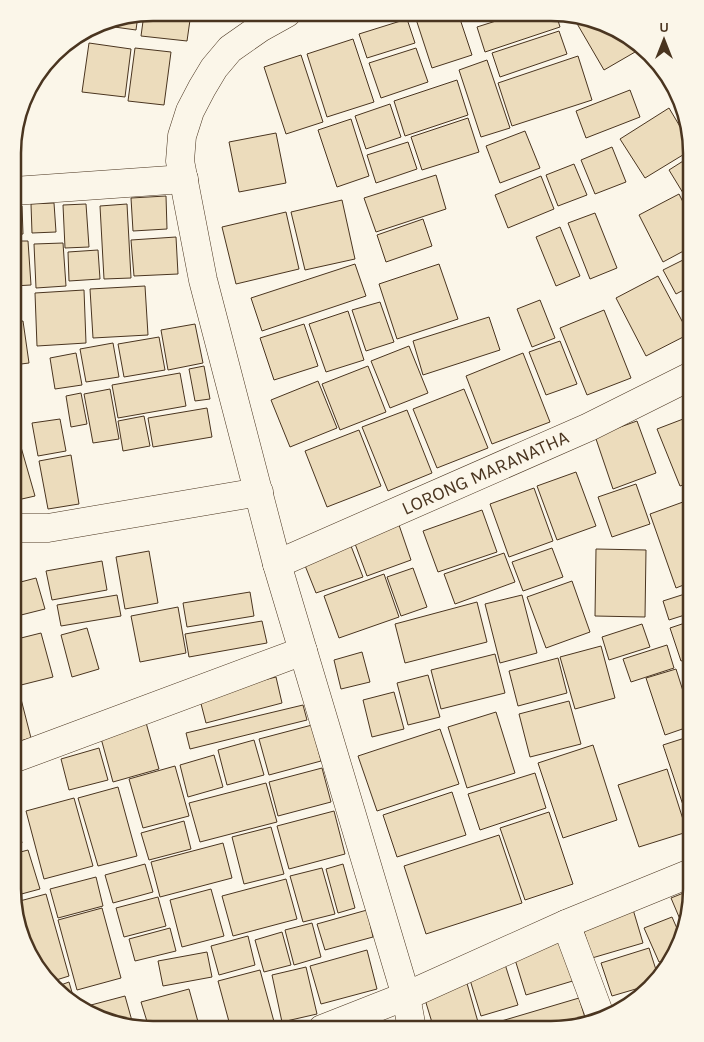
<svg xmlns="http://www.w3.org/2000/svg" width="704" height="1042" viewBox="0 0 704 1042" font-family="Karla,sans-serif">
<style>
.building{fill:#ecdcbc;stroke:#4a3520}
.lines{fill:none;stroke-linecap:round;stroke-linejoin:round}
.minor-casing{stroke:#4a3520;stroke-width:29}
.tertiary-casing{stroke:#4a3520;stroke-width:29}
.minor{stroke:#fbf6e9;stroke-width:28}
.tertiary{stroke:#fbf6e9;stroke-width:28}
.labels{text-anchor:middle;stroke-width:4;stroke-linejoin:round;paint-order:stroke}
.street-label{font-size:19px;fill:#4a3520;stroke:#fbf6e9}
.rim{fill:none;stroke:#4a3520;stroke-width:2.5}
</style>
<rect width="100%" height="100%" fill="#fbf6e9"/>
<g class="building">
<path d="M154,13H191L187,41L141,36L144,14Z"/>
<path d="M414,13H458L472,55L432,68Z"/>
<path d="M462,13L488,14L464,21Z"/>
<path d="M518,14H556L560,27L485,52L477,27Z"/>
<path d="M138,15L136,30L100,25L108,20Z"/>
<path d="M572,15L636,41L642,48L604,70Z"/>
<path d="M407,19L415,43L367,58L359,34Z"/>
<path d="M559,31L567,54L500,77L492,53Z"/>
<path d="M353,39L374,102L327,117L307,54Z"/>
<path d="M89,43L131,49L125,97L82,92Z"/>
<path d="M135,48L171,52L164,105L128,101Z"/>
<path d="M416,48L428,82L381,98L369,63Z"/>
<path d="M301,55L323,122L286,134L264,67Z"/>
<path d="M578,56L592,100L512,126L498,83Z"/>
<path d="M487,60L510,128L481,137L459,70Z"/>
<path d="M457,80L468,115L405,136L394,101Z"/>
<path d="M630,90L640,117L586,138L576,111Z"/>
<path d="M390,104L401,137L366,149L355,116Z"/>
<path d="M669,108L688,140L691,150L645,178L620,139Z"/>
<path d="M468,118L479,152L422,170L411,137Z"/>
<path d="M351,119L369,176L337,187L318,130Z"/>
<path d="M525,131L540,168L500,183L486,146Z"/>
<path d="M276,133L286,183L239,192L229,142Z"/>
<path d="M408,142L417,169L376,183L367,155Z"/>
<path d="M612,147L626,182L595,194L581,160Z"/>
<path d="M691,156V206L669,170Z"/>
<path d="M574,164L587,195L558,206L546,175Z"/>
<path d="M436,175L446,209L376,232L364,198Z"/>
<path d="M541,176L554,209L508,228L495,195Z"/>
<path d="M679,194L691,218V247L663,262L639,215Z"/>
<path d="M166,196L167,229L133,231L131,198Z"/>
<path d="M342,200L355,259L305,270L291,212Z"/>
<path d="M54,203L56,232L32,233L31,204Z"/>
<path d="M86,204L89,247L65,248L63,205Z"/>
<path d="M127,204L131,278L104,279L100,206Z"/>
<path d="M14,206H22L23,234L14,235Z"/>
<path d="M286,212L299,269L236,284L222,227Z"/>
<path d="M595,213L617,268L590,279L568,223Z"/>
<path d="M423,219L432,246L386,262L377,235Z"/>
<path d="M560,227L580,276L556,286L536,237Z"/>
<path d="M176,237L178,274L134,276L131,240Z"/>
<path d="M14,241H28L31,285L13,286Z"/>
<path d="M63,243L66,286L36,288L34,244Z"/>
<path d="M98,250L100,279L69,281L68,252Z"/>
<path d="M691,256V286L676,294L663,270Z"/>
<path d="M355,264L366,296L262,331L251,298Z"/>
<path d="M439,264L458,319L397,339L379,284Z"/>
<path d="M658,276L689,334L646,356L616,298Z"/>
<path d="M145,286L148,335L93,338L90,289Z"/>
<path d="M84,290L86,343L37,346L35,293Z"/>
<path d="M540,300L555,338L532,347L517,309Z"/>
<path d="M380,302L394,342L366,351L352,310Z"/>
<path d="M604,310L631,378L587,395L560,328Z"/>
<path d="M348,311L364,360L326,372L309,324Z"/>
<path d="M489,317L500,350L423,375L413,341Z"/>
<path d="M23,321L29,363L13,365V322Z"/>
<path d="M195,324L203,363L168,370L161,330Z"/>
<path d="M304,324L318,366L274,380L260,338Z"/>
<path d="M159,337L165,370L124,377L118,344Z"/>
<path d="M560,341L577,384L546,395L529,352Z"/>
<path d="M113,343L119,377L86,382L80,349Z"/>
<path d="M409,346L428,393L390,408L371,361Z"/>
<path d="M76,353L82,385L55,389L50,358Z"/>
<path d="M523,353L550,422L492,444L466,376Z"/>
<path d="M204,366L210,399L195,401L189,369Z"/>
<path d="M368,366L386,412L340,430L322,384Z"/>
<path d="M180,373L186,406L118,418L112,385Z"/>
<path d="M318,381L337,428L290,447L271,400Z"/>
<path d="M110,389L119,439L93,443L84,394Z"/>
<path d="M464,389L488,448L437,468L413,409Z"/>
<path d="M81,393L87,424L71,427L66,396Z"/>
<path d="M207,408L212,437L153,447L148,418Z"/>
<path d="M407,410L432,473L388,491L362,427Z"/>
<path d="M144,416L150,446L123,451L118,421Z"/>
<path d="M691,416V482L680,486L657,429Z"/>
<path d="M13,419L35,496L13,501Z"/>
<path d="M60,419L66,451L38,456L32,423Z"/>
<path d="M637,421L656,473L613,489L595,436Z"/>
<path d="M359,430L381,486L327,507L305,451Z"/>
<path d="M71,455L79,504L48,509L39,461Z"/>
<path d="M576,472L596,526L557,540L537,486Z"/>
<path d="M636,484L650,524L612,537L598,497Z"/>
<path d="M534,488L553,541L509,557L490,504Z"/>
<path d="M683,502L691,524V582L676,588L650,514Z"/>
<path d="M482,510L497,552L438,572L423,531Z"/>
<path d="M399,525L411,560L367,576L354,541Z"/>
<path d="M351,546L363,577L316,593L304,563Z"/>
<path d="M552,548L563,577L523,591L512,562Z"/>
<path d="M596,549L646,550L645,617L595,616Z"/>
<path d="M149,551L158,603L125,609L116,557Z"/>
<path d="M504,553L515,582L455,604L444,574Z"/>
<path d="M102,561L107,590L52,600L46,571Z"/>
<path d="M413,568L427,607L401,616L387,577Z"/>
<path d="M384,574L399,617L339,638L324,596Z"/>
<path d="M36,578L45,609L21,615L13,584Z"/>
<path d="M572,581L590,632L546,648L527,597Z"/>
<path d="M250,592L254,616L187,627L183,603Z"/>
<path d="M691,592V613L669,620L663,601Z"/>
<path d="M117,595L121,616L61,626L57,605Z"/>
<path d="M522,595L537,653L500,663L485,604Z"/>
<path d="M477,602L487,642L405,663L395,624Z"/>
<path d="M178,607L186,653L140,662L131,616Z"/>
<path d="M262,621L267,643L189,657L185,634Z"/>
<path d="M691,621V658L681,661L670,628Z"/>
<path d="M642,624L650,647L609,660L602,637Z"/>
<path d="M87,628L99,669L72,677L61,635Z"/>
<path d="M41,633L53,677L13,687V640Z"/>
<path d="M667,645L674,668L631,682L623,659Z"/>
<path d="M601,646L615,698L575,709L560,657Z"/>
<path d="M362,652L370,682L341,689L334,660Z"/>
<path d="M495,654L505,693L441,709L431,670Z"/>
<path d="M558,658L567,693L518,706L509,671Z"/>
<path d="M676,669L691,716V726L665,735L646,678Z"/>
<path d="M428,675L440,717L408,725L397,683Z"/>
<path d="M276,677L282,703L206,723L199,696Z"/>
<path d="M394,692L404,729L372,737L363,700Z"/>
<path d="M21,699L31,738L13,743V702Z"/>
<path d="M569,701L581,744L530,757L519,714Z"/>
<path d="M303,705L307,720L190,749L186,733Z"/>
<path d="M496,712L515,773L467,788L448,727Z"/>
<path d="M145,719L159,769L113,782L99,731Z"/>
<path d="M312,725L321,761L269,775L259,739Z"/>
<path d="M440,729L459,784L377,811L358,756Z"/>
<path d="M691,736V829L663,745Z"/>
<path d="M254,740L264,775L227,785L218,750Z"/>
<path d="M593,745L617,820L563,838L538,763Z"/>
<path d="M99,748L108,780L69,790L61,759Z"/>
<path d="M214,755L223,787L188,797L180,765Z"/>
<path d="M175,766L189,816L143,828L129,779Z"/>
<path d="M322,768L331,802L278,816L269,782Z"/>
<path d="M667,769L687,832L639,847L618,785Z"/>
<path d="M535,773L546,808L480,830L468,794Z"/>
<path d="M13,783L18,805L13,807Z"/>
<path d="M266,783L277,822L200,842L189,803Z"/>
<path d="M118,787L137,856L98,866L78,798Z"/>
<path d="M452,792L466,835L397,857L383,815Z"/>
<path d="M74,798L93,866L44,879L26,811Z"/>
<path d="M334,811L345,854L289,869L277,826Z"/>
<path d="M549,812L573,884L525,900L500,828Z"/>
<path d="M15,815L22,843L13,846V816Z"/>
<path d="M184,821L191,849L149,860L141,833Z"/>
<path d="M271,827L284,874L244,884L232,837Z"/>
<path d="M499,835L522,903L426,934L404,866Z"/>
<path d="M223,843L232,878L160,897L151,862Z"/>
<path d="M28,850L40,889L14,896L12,888L13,854Z"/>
<path d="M145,864L153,892L113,903L105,875Z"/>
<path d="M343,864L355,908L338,913L326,869Z"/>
<path d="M322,868L335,914L303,922L290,876Z"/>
<path d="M96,877L103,906L58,918L50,889Z"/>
<path d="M286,879L297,919L233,936L222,896Z"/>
<path d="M211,889L224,936L182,947L170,900Z"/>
<path d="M691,890V898L682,924L671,898Z"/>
<path d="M46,894L69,976L53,981L27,951L16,902Z"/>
<path d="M158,897L166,926L124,937L116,908Z"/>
<path d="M632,906L643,943L592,958L581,922Z"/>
<path d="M102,908L121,978L77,990L58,920Z"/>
<path d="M367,910L373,937L325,950L317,924Z"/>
<path d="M672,917L679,933L671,957L659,962L644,928Z"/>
<path d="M312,923L321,957L294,965L285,930Z"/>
<path d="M170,928L176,951L135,961L129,939Z"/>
<path d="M282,932L291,965L264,972L255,940Z"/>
<path d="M248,936L255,965L219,975L211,946Z"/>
<path d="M563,938L576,980L526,995L513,953Z"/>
<path d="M649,948L658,976L646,986L612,996L601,963Z"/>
<path d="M367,950L377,989L321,1004L310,966Z"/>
<path d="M207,952L212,977L163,986L158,961Z"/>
<path d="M503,958L518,1005L481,1016L467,970Z"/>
<path d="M306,967L317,1014L282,1022L272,975Z"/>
<path d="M260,970L276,1029H231L218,981Z"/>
<path d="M466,980L480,1029H434L423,993Z"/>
<path d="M69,982L76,1006L58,986Z"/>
<path d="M189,989L200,1029L149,1028L141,1002Z"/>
<path d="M125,996L134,1028L94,1013L91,1005Z"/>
<path d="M579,998L586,1021L551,1029H500L498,1022Z"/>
</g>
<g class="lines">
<defs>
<g id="minor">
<path d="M14,191L184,179"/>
<path d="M13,528H48L259,492"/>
<path d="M277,564L589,427L691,376"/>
<path d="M13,759L303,651"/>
<path d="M566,924L601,1018"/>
<path d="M322,1029L406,996L566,924L691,873"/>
</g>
<path id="tertiary" d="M287,13L260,28L230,49L214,68L202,88L190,111L182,136L180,161L203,280L277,564L406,996L412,1029"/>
</defs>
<use href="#minor" class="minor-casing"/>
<use href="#tertiary" class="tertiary-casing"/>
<use href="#minor" class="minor"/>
<use href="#tertiary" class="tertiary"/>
</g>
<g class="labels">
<g class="street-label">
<text transform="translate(485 472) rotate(-24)" y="7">LORONG MARANATHA</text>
</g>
</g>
<path d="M0 0H704V1042H0ZM153 21H551A132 132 0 0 1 683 153V889A132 132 0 0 1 551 1021H153A132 132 0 0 1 21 889V153A132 132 0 0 1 153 21Z" fill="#fbf6e9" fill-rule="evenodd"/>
<path class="rim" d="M153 21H551A132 132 0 0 1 683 153V889A132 132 0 0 1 551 1021H153A132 132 0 0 1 21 889V153A132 132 0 0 1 153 21Z"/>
<g transform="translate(664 40)" stroke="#fbf6e9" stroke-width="4" paint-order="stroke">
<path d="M0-4L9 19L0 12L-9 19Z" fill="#4a3520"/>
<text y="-8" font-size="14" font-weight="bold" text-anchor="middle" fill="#4a3520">U</text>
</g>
</svg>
